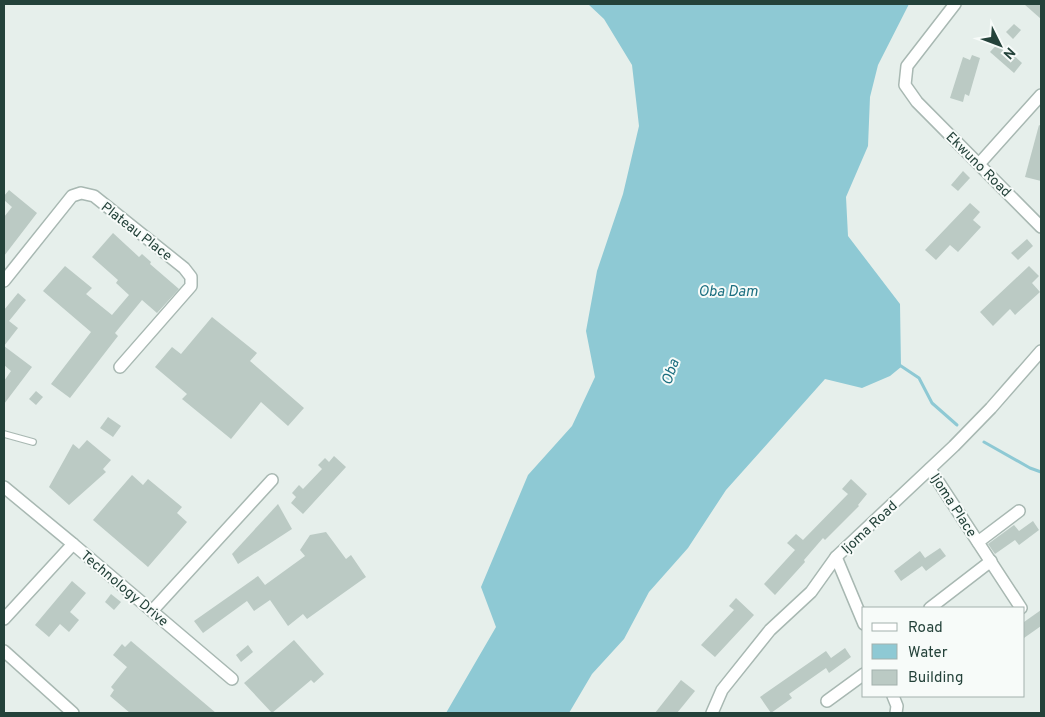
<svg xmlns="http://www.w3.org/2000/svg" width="1045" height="717" viewBox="0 0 1045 717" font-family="Overpass,sans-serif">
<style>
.water{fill:#8ec9d4}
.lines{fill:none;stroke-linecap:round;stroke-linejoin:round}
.stream{stroke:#8ec9d4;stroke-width:3}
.building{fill:#bbcac4}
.lane-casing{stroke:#a8b8b2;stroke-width:8}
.street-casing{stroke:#a8b8b2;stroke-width:14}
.lane{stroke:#fff;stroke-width:5.5}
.street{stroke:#fff;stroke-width:11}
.labels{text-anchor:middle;stroke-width:4;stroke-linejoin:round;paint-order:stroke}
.street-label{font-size:14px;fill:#24423a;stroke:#f7fbf9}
.water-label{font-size:15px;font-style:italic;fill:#1c6f80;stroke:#f7fbf9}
</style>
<rect width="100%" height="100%" fill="#e6efeb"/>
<path class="water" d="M588,4H909L878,65L870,97L868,146L846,197L848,236L900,304L901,367L890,376L862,388L825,379L726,490L688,548L649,592L624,639L592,674L569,713H446L496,627L481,587L528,475L572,426L595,377L586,331L597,271L623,194L639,126L632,65L604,19Z"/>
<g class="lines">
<g class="stream">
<path d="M898,364L919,378L932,403L957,425"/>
<path d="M984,442L1030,468L1041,472"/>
</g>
</g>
<g class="building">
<path d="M1024,4H1041V19Z"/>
<path d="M1014,24L1021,30L1013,39L1006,32Z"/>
<path d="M999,42L1022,63L1014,73L990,52Z"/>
<path d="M972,55L980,58L969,96L965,94L963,102L950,98L963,57L970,60Z"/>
<path d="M1039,125L1041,126V181L1025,177Z"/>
<path d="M963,171L970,178L958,191L951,185Z"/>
<path d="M9,190L37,213L4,256V217L12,207L4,200V196Z"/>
<path d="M970,203L980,212L973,220L981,227L958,252L950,245L936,260L925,250Z"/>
<path d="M113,233L139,257L142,254L151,262L150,264L179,289L157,313L142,300L115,333L118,336L70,398L51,384L91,332L43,291L65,266L92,288L86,294L112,315L129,295L116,283L118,280L92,257Z"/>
<path d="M1027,239L1033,246L1018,260L1011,253Z"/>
<path d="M1029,266L1039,276L1032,283L1040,292L1015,315L1010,309L993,326L980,312Z"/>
<path d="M18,293L26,300L9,321L18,328L4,346L32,367L4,404V381L11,371L4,365V310Z"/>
<path d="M212,317L257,353L250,361L304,408L288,426L261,402L231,439L182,399L187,394L155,367L172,347L181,354Z"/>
<path d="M36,391L43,397L36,405L29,399Z"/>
<path d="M108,417L121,426L113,437L100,428Z"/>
<path d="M87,440L111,460L103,469L106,472L69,505L49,487L73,444L79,449Z"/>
<path d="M334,456L346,467L303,514L291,503L296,497L292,493L299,485L303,489L322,469L318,465L325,458L329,462Z"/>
<path d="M132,475L143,485L148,479L182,507L177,513L187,522L148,567L93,520Z"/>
<path d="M851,479L867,494L858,505L859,506L825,540L823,538L804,560L805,562L775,595L764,584L795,550L787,543L796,534L803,540L848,494L842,489Z"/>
<path d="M278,504L292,529L238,564L232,554Z"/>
<path d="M1033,521L1039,530L1019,545L1015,540L995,554L988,544L1014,525L1019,531Z"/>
<path d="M326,532L346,559L351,555L366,577L307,619L303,614L288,626L270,600L254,611L247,601L203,633L194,621L258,576L265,585L305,556L300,550L310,535Z"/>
<path d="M940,548L946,556L926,571L922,566L901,581L894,571L920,551L925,558Z"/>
<path d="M72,581L86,593L70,612L79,620L69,632L60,624L49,637L35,625Z"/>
<path d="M111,594L121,602L114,610L105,602Z"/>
<path d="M736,598L754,615L715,657L701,645L734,610L729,606Z"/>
<path d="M1041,610V626L1024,638V622Z"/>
<path d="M294,640L324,674L314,683L311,680L272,713L244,683Z"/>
<path d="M131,641L216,713H130L110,696L114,690L111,687L127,667L113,655L122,644L125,647Z"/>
<path d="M248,645L253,652L241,662L236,655Z"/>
<path d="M845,648L851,657L829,673L826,668L789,694L792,698L771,713L760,697L826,651L831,658Z"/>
<path d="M681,680L695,691L677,713H655Z"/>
</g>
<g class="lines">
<defs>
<path id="lane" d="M4,434L33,442"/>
<g id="street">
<path d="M955,4L907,66L905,85L917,102L1041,227"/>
<path d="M979,164L1041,95"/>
<path d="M4,281L72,196L81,193L94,196L184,268L191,277V286L120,367"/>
<path d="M930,469L1021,608"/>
<path d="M4,487L73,544"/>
<path d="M978,542L1019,511"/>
<path d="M836,557L864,624"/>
<path d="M930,608L991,561"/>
<path d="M152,611L272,480"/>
<path d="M4,619L73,544L232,679"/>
<path d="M4,651L73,713"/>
<path d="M893,696L897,706L896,713"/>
<path d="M827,701L864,674"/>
<path d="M712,713L722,690L770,630L811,592L836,557L954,446L991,408L1041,351"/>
</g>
</defs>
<use href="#lane" class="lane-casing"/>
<use href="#street" class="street-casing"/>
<use href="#lane" class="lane"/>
<use href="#street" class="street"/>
</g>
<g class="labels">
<g class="street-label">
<text transform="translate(979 164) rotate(45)" y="5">Ekwuno Road</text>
<text transform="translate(137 231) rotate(38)" y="5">Plateau Place</text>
<text transform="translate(954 505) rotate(57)" y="5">Ijoma Place</text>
<text transform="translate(869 527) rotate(-43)" y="5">Ijoma Road</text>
<text transform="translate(125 588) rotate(40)" y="5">Technology Drive</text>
</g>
<g class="water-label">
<text x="728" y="296">Oba Dam</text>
<text transform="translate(670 372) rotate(-71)" y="5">Oba</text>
</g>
</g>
<rect width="1045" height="717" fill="none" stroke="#24423a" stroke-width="10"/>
<rect x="862" y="607" width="162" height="90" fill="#f7fbf9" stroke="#a3b1ad"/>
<rect x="872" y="623" width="25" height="8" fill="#ffffff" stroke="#a3b1ad"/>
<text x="908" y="632" font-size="15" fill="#24423a">Road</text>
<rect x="872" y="644" width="25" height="15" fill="#8ec9d4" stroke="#a3b1ad"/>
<text x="908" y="657" font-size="15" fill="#24423a">Water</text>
<rect x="872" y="670" width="25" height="15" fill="#bbcac4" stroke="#a3b1ad"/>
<text x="908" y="682" font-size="15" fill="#24423a">Building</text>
<g transform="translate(1000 45) rotate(132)" stroke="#f7fbf9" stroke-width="4" paint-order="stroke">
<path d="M0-4L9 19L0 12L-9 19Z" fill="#24423a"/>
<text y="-8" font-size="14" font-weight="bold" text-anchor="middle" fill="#24423a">N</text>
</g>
</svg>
